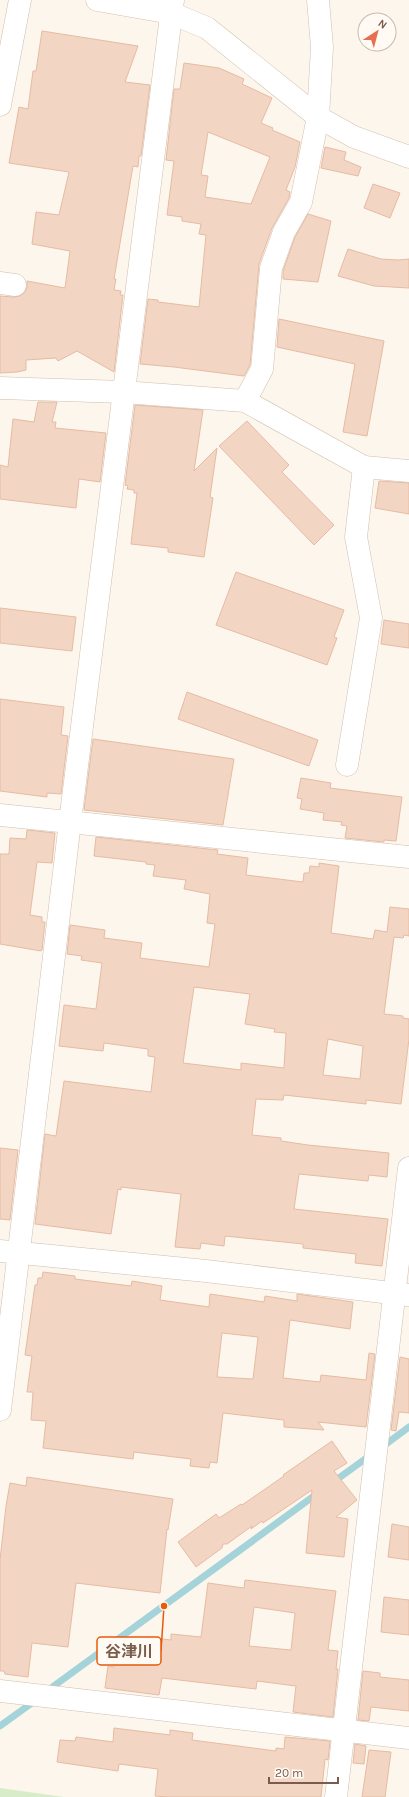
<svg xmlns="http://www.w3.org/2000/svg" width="409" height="1797" viewBox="0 0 409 1797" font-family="Karla,'Noto Sans JP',sans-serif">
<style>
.green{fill:#d8ecc9}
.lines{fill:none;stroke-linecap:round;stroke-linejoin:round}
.stream{stroke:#a5d3da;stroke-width:7}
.building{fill:#f3d5c3;stroke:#e6bba3;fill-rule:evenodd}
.street-casing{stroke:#d1beb0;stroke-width:23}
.secondary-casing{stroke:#d6c0b0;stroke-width:23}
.street{stroke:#fff;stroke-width:22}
.secondary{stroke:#fff;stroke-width:22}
.leader{fill:none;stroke:#e8590c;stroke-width:1.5}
.callout-dot{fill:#e8590c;stroke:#fffaf3;stroke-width:1.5}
.callout{fill:#fffaf3;stroke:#e8590c;stroke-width:1.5}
.callout-label{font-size:16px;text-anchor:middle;font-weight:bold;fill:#7a5c4d}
</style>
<rect width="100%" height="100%" fill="#fdf6ec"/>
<path class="green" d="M0,1788L64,1797H0Z"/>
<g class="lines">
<g class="stream">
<path d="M382,1447L409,1427"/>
<path d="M332,1483L372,1454"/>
<path d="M47,1691L318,1493"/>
<path d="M0,1726L36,1700"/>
</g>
</g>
<g class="building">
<path d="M42,31L138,46L125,82L150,85L141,156H139L138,167L133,166L114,279H116L114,290L121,291L120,295H123L114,372L77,351L58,361L56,358L26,360V370L17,372L0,373V296L13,297L20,296L25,292L27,287V281L65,288L70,251L32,244L36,212L59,215L69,172L9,163L19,107L28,109L33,71H36Z"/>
<path d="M184,63L219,68L244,79L242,84L272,98L261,123L273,128L272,130L300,142L295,167L286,190L290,192L289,198L272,228L259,264L250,365L244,376L174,367L140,364L148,299L158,300V302L199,307L206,235L199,234L201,224L182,221V217L167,215L174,161L166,160L174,89H180ZM208,132L270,157L251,204L205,197L208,176L201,175Z"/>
<path d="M325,147L346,152L344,160L361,167L358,176L321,168Z"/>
<path d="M373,184L400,193L390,218L364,208Z"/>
<path d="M308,214L331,221L318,282L283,279V271L295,237Z"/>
<path d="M348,249L381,259L398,260L409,259V288L374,286L338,276Z"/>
<path d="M279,319L384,341L367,436L343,432L355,364L277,347Z"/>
<path d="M38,402H57L52,422H56L55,428L106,433L100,482L79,479L76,508L0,499V465L8,467L13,419L34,422Z"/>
<path d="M135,405L203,410L194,471L217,448L210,497L213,498L204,557L168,552V548L131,544L137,493H134V490L127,489L128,486L125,485Z"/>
<path d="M247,421L289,465L282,472L334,525L314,545L219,446Z"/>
<path d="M379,481L409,483V514L375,508Z"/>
<path d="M236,572L344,610L334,637L337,638L327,665L216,625Z"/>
<path d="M0,608L76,617L72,651L0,643Z"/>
<path d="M384,620L409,624V648L381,644Z"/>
<path d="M187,692L318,740L309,766L178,719Z"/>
<path d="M0,699L64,707L61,735L68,736L61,794L47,793V797L0,791Z"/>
<path d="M93,739L234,759L223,825L84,810Z"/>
<path d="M301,778L331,783L330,788L402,797L396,841L384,840V842L345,838L347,826L341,825L342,822L323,820L324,813L300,809L302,799L297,798Z"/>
<path d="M27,830L55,833L52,863L37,862L30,915L42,917V922H45L42,950L41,951L0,944V854H9L10,838L26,839Z"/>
<path d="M96,837L218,850L217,854L248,858L246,875L303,882L304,873H309L310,866L319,867V863L339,866L331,933L373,939L375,930L387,932L390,907L409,909V936L404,935L403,938L394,937L384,1014L403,1016V1018L409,1019V1039L401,1104L366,1100V1104L284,1095L283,1100L256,1099L252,1135L281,1138V1141L308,1145L389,1153L387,1177L369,1175L368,1181L299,1174L294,1209L388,1219L382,1266L355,1263L356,1254L303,1248V1244L225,1236L224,1246L201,1243L200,1249L175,1247L181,1194L121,1187V1190L118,1189L111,1234L35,1224L45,1134L56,1136L64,1081L151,1092L155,1057L148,1056V1049L104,1043L103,1051L59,1046L64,1005L96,1009L102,963L81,960L82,956L67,954L70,925L105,930L104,938L142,943L140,958L209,967L215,924L207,923L210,894L184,889L186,880L153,876L155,865L146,864V862L94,856ZM194,987L250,994L245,1024L275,1029L274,1032L286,1033L284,1068L241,1063V1070L183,1063ZM328,1039L363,1046L360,1079L323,1075Z"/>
<path d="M0,1148L18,1150L10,1220L0,1219Z"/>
<path d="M43,1272L75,1276V1279L131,1286L132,1281L162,1286L160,1300L209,1307L210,1294L264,1302L265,1296L297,1301V1294L353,1302L350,1329L290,1320L283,1378L320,1382L321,1375L366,1380L369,1353L375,1354L366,1427L318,1422L324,1430L284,1427V1420L223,1413L217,1463L210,1462L209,1468L190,1466L191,1459L134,1452L133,1459L43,1448L46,1421L31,1420L33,1392H27L32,1356L25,1355L35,1285H37L38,1278H42ZM222,1333L258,1337L253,1379L217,1377Z"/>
<path d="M400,1357L409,1359V1413L399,1412L396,1431L391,1430Z"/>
<path d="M332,1441L347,1463L334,1471L357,1500L336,1517L348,1519L344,1557L306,1553L312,1490L263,1523L262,1521L251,1529L252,1526L227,1544H223L222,1548L196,1567L178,1542L216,1514L219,1518L241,1504L242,1505L284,1476L283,1475Z"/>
<path d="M27,1477L173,1499L168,1530L167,1529L160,1593L76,1583L68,1647L32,1643L28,1677L5,1674L4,1671H0V1560L6,1506L10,1483L26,1486Z"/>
<path d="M392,1524L409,1527V1560L388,1557Z"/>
<path d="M245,1580L336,1591L328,1650L338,1651L336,1669H338L333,1717L293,1712L296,1686L257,1681L256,1689L162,1678L159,1695L105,1688L108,1666L114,1667L116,1658L136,1661L138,1650L145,1651L147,1637L171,1640V1634L201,1637L208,1583L244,1588ZM254,1607L295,1613L291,1650L249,1646Z"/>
<path d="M384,1597L409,1600V1635L381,1632Z"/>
<path d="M363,1671L380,1673V1677L409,1680V1711L371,1707L369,1721L358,1720Z"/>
<path d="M114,1728L170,1735V1730L193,1733L192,1740L276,1751V1748L284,1749L285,1737L330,1741L328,1760L325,1759L321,1797H168L155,1796L158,1769L119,1764L118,1771L57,1762L60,1740L75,1741L76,1737L113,1742Z"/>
<path d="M355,1744L366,1746L364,1764L353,1763Z"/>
<path d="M369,1750L391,1752L385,1797H362Z"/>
</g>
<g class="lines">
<defs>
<g id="street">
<path d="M0,105L20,0"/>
<path d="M0,283L15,285"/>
<path d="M0,388L123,392L245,401L364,467L409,471"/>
<path d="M245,401L262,369L271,268L284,232L301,202L318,117L322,47L318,0"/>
<path d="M347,765L371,618L356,537L364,467"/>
<path d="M0,815L409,857"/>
<path d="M0,1251L206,1271L408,1295"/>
<path d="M0,1410L70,822L173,0"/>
<path d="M0,1691L409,1738"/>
<path d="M336,1797L409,1168"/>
</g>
<path id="secondary" d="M97,0L171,13L207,28L318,117L354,137L409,157"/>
</defs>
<use href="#street" class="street-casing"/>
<use href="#secondary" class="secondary-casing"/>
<use href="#street" class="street"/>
<use href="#secondary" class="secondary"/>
</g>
<path class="leader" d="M164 1606L161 1651"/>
<circle class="callout-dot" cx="164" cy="1606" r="4"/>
<rect class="callout" x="97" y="1637" width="64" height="28" rx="4"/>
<g class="callout-label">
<text x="129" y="1657">谷津川</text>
</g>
<g transform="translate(377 32) rotate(36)"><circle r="19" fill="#fffaf3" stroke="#cabbb1"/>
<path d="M0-3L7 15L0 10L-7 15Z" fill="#e76f51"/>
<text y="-6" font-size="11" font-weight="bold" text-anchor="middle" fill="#7a5c4d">N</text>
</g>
<path d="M269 1777v6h69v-6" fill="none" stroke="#7a5c4d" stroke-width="2"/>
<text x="275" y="1777" font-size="12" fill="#7a5c4d" stroke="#fffaf3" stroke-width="3" paint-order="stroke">20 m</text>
</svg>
